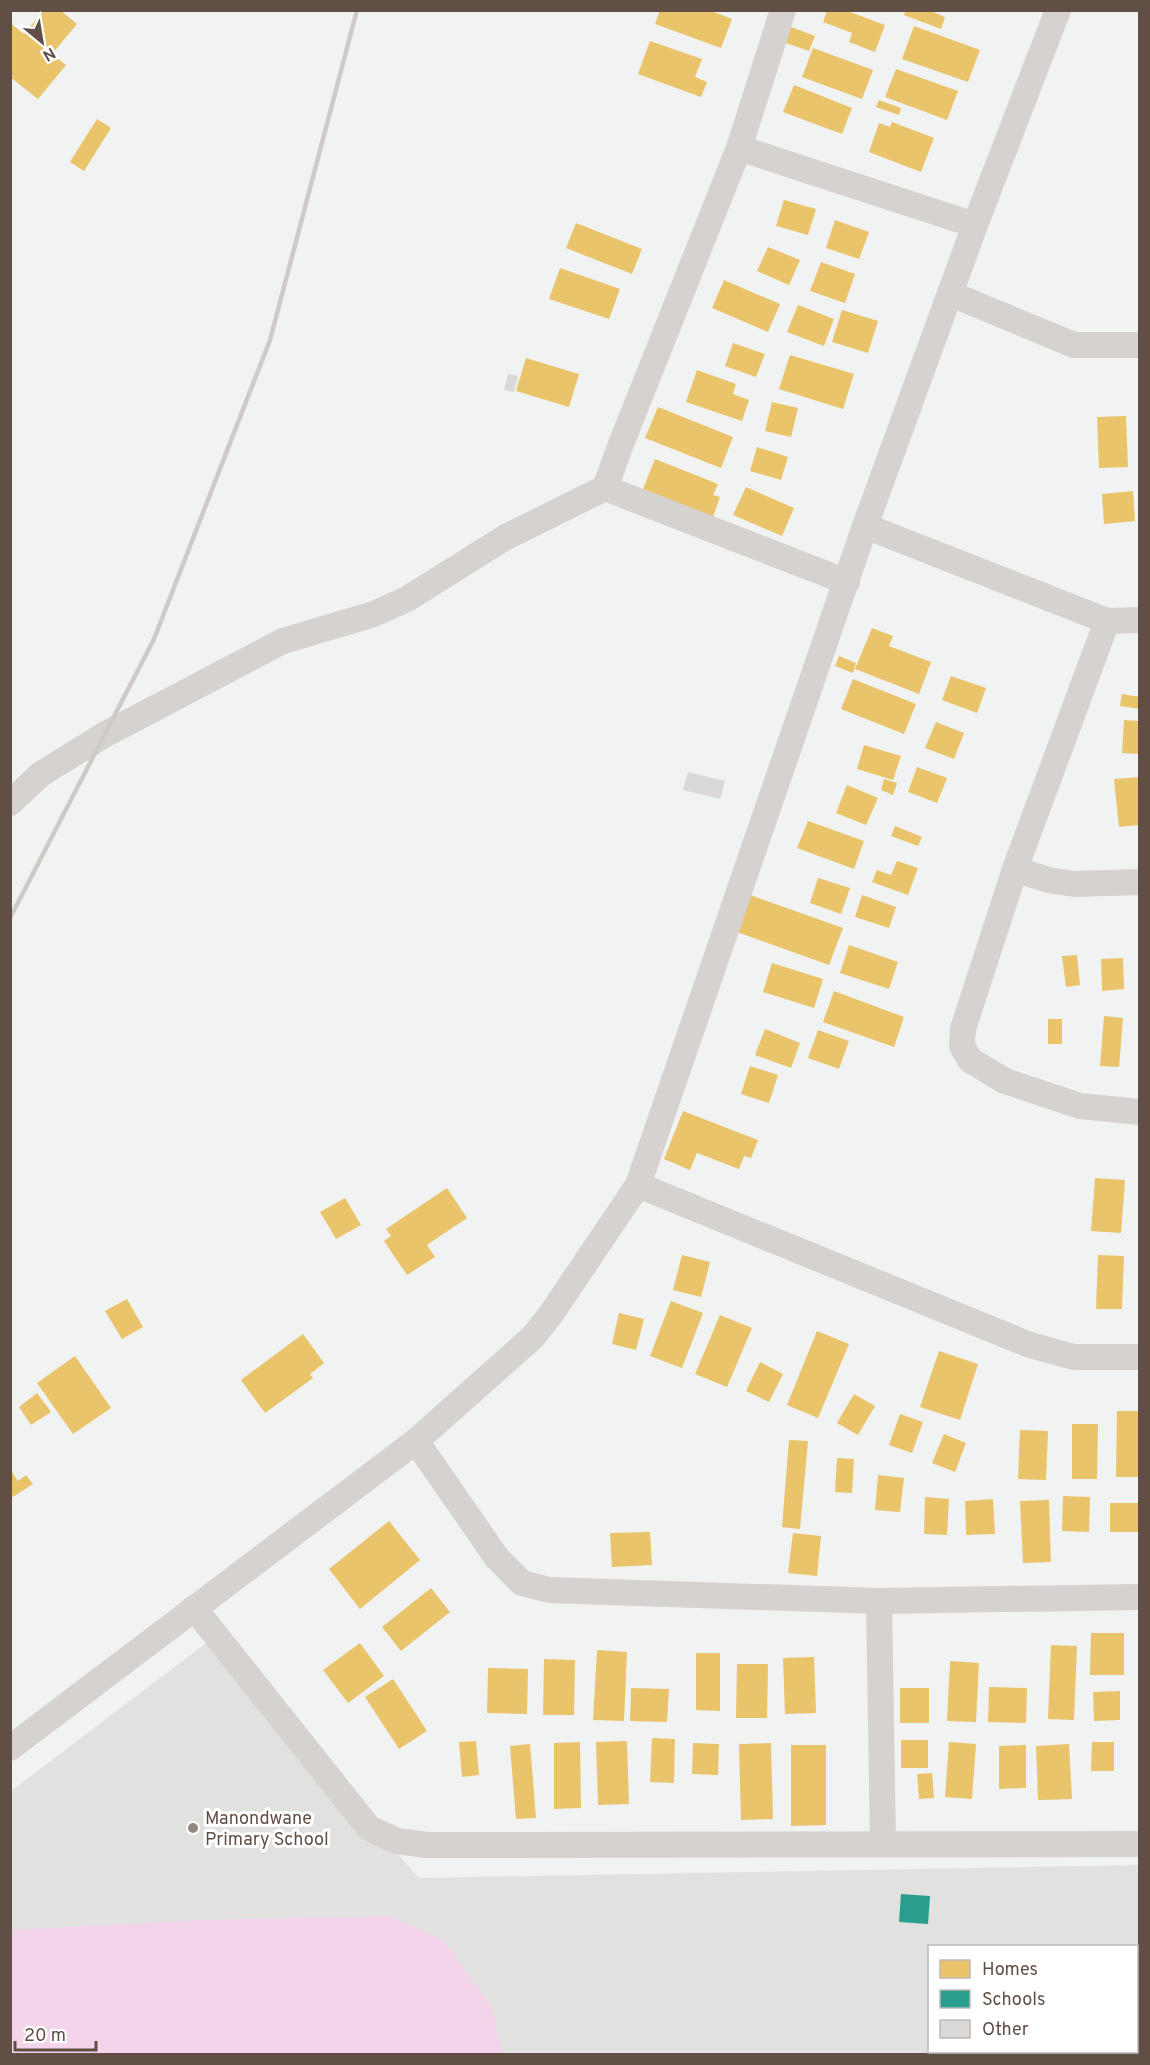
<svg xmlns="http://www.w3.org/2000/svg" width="1150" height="2065" viewBox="0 0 1150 2065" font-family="Overpass,sans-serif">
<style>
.education{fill:#e1e1e0;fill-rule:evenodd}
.green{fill:#f3d4eb}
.homes{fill:#e9c46a}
.schools{fill:#2a9d8f}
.building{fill:#dad9d8}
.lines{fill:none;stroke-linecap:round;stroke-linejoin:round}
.street{stroke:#d5d2d0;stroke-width:26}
.rail{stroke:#cdcac8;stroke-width:4.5}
.poi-dot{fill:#938882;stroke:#fff;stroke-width:2}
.labels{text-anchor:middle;stroke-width:6;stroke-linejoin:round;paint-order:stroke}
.poi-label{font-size:18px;fill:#614f46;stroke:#fff;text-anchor:start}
</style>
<rect width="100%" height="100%" fill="#f1f2f2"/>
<path class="education" d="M209,1641L419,1878L1139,1865V2054H11V1791ZM930,1946H1136V2052H930Z"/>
<path class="green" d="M389,1916L443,1940L491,2006L503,2054H11V1930L207,1920Z"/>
<g class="homes">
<path d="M44,10H60L77,24L52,54L66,65L38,99L10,77V23L24,34Z"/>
<path d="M660,10H709L732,19L721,48L655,24Z"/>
<path d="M827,10H851L850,12L885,25L875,52L849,42L852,33L823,22Z"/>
<path d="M906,10H928L945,17L941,29L904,15Z"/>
<path d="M914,26L980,50L968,82L902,59Z"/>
<path d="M791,27L815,36L809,51L786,43Z"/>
<path d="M650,41L702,59L695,77L707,82L701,97L638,74Z"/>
<path d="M813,48L873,70L862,99L802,77Z"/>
<path d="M896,69L958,91L947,120L885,97Z"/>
<path d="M794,85L852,108L842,134L783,112Z"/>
<path d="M879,100L901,108L899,115L876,107Z"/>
<path d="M97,119L111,128L84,171L70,162Z"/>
<path d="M892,122L934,138L921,172L869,152L879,123L890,127Z"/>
<path d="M784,200L816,209L808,235L776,226Z"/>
<path d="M835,220L869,232L859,259L826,248Z"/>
<path d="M576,223L642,249L632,274L566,248Z"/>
<path d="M768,247L800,260L789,285L757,271Z"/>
<path d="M821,262L855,274L845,303L810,291Z"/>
<path d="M560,268L620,289L609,319L549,299Z"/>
<path d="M724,280L780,304L768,332L712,308Z"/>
<path d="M798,305L834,319L824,346L787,332Z"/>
<path d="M842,310L878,321L868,353L832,342Z"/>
<path d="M733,343L765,354L756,377L725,366Z"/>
<path d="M790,355L854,374L843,409L779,389Z"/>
<path d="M526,358L579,374L569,407L516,391Z"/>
<path d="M697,370L736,384L733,394L749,400L742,421L686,402Z"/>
<path d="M772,402L798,408L791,437L765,431Z"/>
<path d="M658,407L733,437L721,468L645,438Z"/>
<path d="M1126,416L1128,467L1099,468L1097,417Z"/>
<path d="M757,447L788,457L781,480L750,471Z"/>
<path d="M655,459L718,484L713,495L720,497L713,517L643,489Z"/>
<path d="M746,487L794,508L782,536L733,515Z"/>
<path d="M1133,491L1135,521L1104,524L1102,494Z"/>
<path d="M872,628L893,636L889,646L931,662L919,694L855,669Z"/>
<path d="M839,656L856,663L853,673L835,666Z"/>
<path d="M951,676L986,688L977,713L942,700Z"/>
<path d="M853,679L916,704L904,734L841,709Z"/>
<path d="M1122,694L1140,697V709L1120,706Z"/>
<path d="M1124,720L1140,721V754L1122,753Z"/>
<path d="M936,722L964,733L954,759L925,748Z"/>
<path d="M864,745L901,756L893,780L857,769Z"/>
<path d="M917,767L947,778L937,803L908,792Z"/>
<path d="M1140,777V825L1119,827L1114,779Z"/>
<path d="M884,779L897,783L893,795L881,790Z"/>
<path d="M847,785L878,798L866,825L836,813Z"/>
<path d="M808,821L864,841L854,869L797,848Z"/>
<path d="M895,826L922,837L918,846L891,836Z"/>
<path d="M897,861L918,868L908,895L872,882L877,870L891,875Z"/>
<path d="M818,878L850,888L841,914L810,903Z"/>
<path d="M750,895L843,928L829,965L737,932Z"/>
<path d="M862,895L896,907L889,928L855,917Z"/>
<path d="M849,945L898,962L889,989L840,973Z"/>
<path d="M1077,955L1080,985L1066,987L1062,956Z"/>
<path d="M1123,958L1124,989L1102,991L1101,959Z"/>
<path d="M772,963L823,979L814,1008L763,992Z"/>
<path d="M834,991L904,1017L894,1047L823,1022Z"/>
<path d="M1104,1016L1123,1018L1119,1067L1100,1066Z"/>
<rect x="1048" y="1019" width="14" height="25"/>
<path d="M765,1029L800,1043L791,1068L755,1055Z"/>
<path d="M818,1030L849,1041L839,1069L808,1058Z"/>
<path d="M750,1066L778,1075L769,1103L741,1094Z"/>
<path d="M683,1111L758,1140L751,1158L744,1156L739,1169L697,1153L690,1170L664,1159Z"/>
<path d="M1095,1178L1125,1180L1121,1233L1091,1231Z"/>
<path d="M447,1188L467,1218L427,1245L435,1257L407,1275L384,1241L391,1236L386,1229Z"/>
<path d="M345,1198L361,1225L336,1239L320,1212Z"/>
<path d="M682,1255L710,1262L701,1297L673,1290Z"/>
<path d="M1098,1255L1124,1256L1122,1309H1096Z"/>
<path d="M127,1299L143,1327L122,1339L105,1311Z"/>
<path d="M671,1301L703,1313L682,1368L650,1356Z"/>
<path d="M619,1313L644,1319L636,1350L612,1344Z"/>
<path d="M720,1315L752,1328L727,1387L695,1374Z"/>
<path d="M817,1331L849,1344L818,1418L787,1405Z"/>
<path d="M303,1334L324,1363L310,1374L313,1378L265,1413L241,1380Z"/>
<path d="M939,1351L978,1364L960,1420L920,1407Z"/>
<path d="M75,1356L111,1408L73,1434L37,1383Z"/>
<path d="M760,1362L783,1374L769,1402L746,1391Z"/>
<path d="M37,1393L51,1412L31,1425L19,1407Z"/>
<path d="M854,1394L875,1406L858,1435L837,1423Z"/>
<path d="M1117,1411H1140V1477H1116Z"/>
<path d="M900,1414L923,1422L912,1453L889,1445Z"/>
<path d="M1072,1424H1098L1097,1479H1072Z"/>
<path d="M1020,1430L1048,1431L1046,1480L1018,1479Z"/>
<path d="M944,1434L966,1443L955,1472L932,1463Z"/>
<path d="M789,1440L808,1441L800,1529L782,1527Z"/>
<path d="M837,1458L854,1459L852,1493L835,1492Z"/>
<path d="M10,1469L18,1481L26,1475L33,1484L11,1498Z"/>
<path d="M878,1475L904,1478L900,1512L875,1510Z"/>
<path d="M1063,1496L1090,1497L1089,1532L1062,1531Z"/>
<path d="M925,1497L949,1499L947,1535L924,1534Z"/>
<path d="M993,1499L995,1534L966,1535L965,1501Z"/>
<path d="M1049,1500L1051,1562L1023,1563L1020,1501Z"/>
<rect x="1110" y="1503" width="30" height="29"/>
<path d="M389,1521L420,1560L360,1609L329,1569Z"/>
<path d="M650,1532L652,1565L612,1567L610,1533Z"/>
<path d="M793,1533L821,1536L817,1576L788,1573Z"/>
<path d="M431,1588L450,1612L401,1651L382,1627Z"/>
<path d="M1091,1633H1124V1675H1090Z"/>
<path d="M360,1643L384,1676L348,1703L323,1670Z"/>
<path d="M1051,1645L1077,1646L1074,1720L1048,1719Z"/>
<path d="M597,1650L627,1652L624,1721L593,1720Z"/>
<path d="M696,1653H720V1711L696,1710Z"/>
<path d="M814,1657L816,1713L785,1714L783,1658Z"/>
<path d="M544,1659L575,1660L574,1715H543Z"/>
<path d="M950,1661L979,1663L976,1722L947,1721Z"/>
<path d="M737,1664H768L767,1718H736Z"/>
<path d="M488,1668L528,1669L527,1714L487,1713Z"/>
<path d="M393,1679L427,1731L399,1749L365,1697Z"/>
<path d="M989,1687L1027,1688L1026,1723L988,1722Z"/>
<path d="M631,1688L669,1689L667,1722L630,1721Z"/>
<rect x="900" y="1688" width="29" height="35"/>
<path d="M1120,1691V1720L1094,1721L1093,1692Z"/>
<path d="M652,1738L675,1739L674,1783L650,1782Z"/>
<rect x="901" y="1740" width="27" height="28"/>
<path d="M476,1741L479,1775L462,1777L459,1742Z"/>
<path d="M627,1741L629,1804L598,1805L596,1742Z"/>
<path d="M580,1742L581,1808L554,1809V1743Z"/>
<path d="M949,1742L976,1744L972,1799L945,1797Z"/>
<path d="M1092,1742H1114V1771H1091Z"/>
<path d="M693,1743L719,1744L718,1775L692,1774Z"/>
<path d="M771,1743L773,1819L741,1820L739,1744Z"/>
<path d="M530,1744L536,1818L516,1819L510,1746Z"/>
<path d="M1069,1744L1072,1799L1038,1800L1036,1746Z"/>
<path d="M791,1745H826V1825L791,1826Z"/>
<path d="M1026,1745V1788L999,1789V1746Z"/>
<path d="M932,1773L934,1798L919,1799L917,1774Z"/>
</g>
<path class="schools" d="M901,1894L930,1896L928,1924L899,1922Z"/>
<g class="building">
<path d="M508,374L518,376L514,392L504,390Z"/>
<path d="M688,772L725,781L720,799L683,790Z"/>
</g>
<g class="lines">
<g class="street">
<path d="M783,10L739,148L621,444L605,488L847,582"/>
<path d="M739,148L975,225"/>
<path d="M951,294L1074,345H1140"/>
<path d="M865,526L1107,621L1140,620"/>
<path d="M1107,621L1015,869L963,1029L962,1046L970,1060L1005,1081L1080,1106L1140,1112"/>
<path d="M10,803L41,774L104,735L283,641L374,614L407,599L506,537L605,488"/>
<path d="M1015,869L1048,880L1074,884L1140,882"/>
<path d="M638,1185L1030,1345L1074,1357H1140"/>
<path d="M416,1441L497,1558L522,1583L549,1590L879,1601L1140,1597"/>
<path d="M879,1601L883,1844"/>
<path d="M194,1608L369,1828L397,1841L427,1845L1140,1844"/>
<path d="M10,1748L416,1441L533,1337L551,1314L638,1185L865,526L975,225L1058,10"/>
</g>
<path class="rail" d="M10,918L154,639L270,340L357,10"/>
</g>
<circle class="poi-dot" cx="193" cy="1828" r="6"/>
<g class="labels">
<g class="poi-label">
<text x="205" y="1824">Manondwane<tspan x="205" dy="21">Primary School</tspan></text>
</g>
</g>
<rect width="1150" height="2065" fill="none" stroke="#614f46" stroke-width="24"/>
<rect x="928" y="1945" width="210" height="108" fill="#ffffff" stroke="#c0b9b5" stroke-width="1.5"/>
<rect x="940" y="1960" width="30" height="18" fill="#e9c46a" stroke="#c0b9b5" stroke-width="1.5"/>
<text x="982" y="1975" font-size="18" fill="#614f46">Homes</text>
<rect x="940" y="1990" width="30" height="18" fill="#2a9d8f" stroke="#c0b9b5" stroke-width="1.5"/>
<text x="982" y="2005" font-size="18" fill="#614f46">Schools</text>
<rect x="940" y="2020" width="30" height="18" fill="#dad9d8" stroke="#c0b9b5" stroke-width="1.5"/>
<text x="982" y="2035" font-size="18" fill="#614f46">Other</text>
<g transform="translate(42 42) rotate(150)" stroke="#ffffff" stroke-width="4.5" paint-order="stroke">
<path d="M0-4.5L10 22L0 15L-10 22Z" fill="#614f46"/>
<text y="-9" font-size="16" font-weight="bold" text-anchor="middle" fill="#614f46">N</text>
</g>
<path d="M15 2041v9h81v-9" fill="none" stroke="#614f46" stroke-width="3"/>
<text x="24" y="2041" font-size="18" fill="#614f46" stroke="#ffffff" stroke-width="4.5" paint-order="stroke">20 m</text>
</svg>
